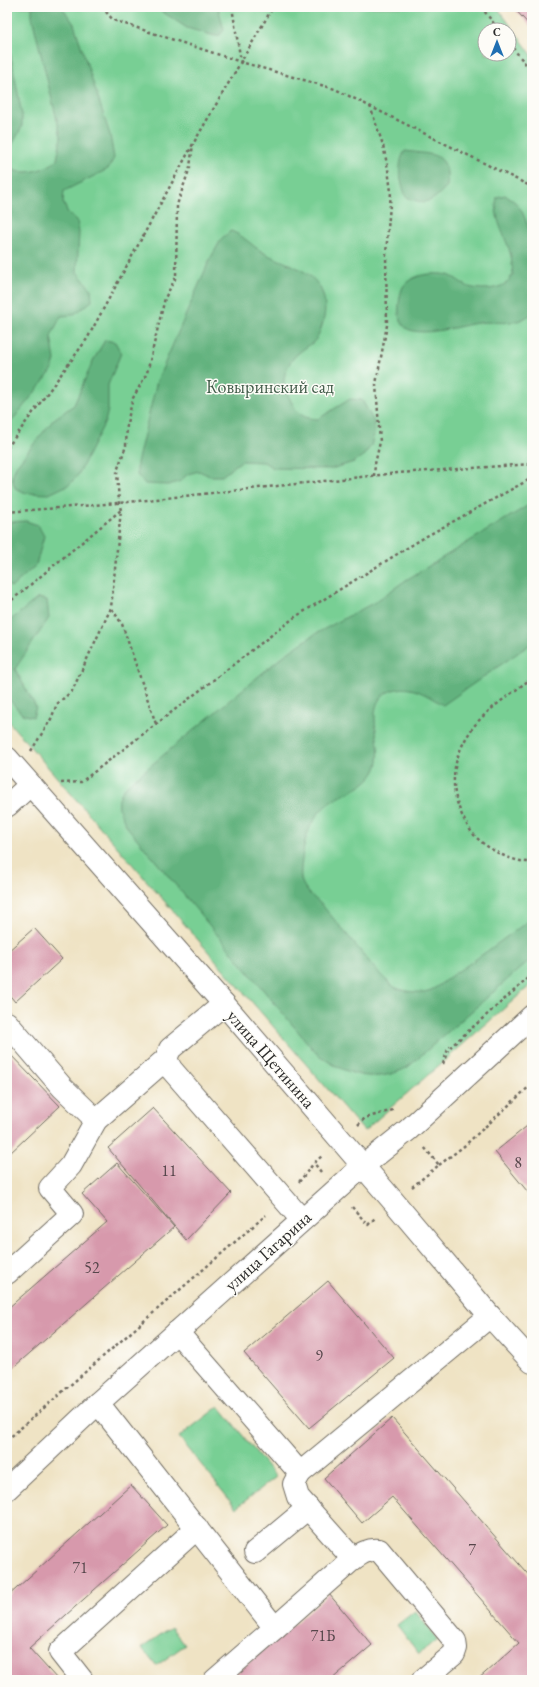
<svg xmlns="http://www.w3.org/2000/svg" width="539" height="1687" viewBox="0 0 539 1687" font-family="'EB Garamond',serif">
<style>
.green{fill:#78cf94;stroke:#527d60;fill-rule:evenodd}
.forest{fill:#62b27e;stroke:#466e54}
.building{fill:#d799ac}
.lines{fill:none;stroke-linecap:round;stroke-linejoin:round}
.minor-casing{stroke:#706b61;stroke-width:24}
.path{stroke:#706b61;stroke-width:2.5;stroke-dasharray:3 3;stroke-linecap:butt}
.minor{stroke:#fff;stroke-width:22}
.labels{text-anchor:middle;stroke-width:3;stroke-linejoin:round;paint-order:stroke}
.number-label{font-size:16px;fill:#56464b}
.park-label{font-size:18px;fill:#425c4a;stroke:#fdfcf7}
.street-label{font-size:18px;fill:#2b2b2b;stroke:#fdfcf7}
</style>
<rect width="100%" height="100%" fill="#fdfcf7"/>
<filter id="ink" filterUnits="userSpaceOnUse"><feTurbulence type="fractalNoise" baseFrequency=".025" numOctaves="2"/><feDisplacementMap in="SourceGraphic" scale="8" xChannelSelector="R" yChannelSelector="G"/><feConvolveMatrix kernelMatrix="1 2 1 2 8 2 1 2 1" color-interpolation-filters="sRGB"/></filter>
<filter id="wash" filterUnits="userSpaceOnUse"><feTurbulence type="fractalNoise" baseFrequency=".012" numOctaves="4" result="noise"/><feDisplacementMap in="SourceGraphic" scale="16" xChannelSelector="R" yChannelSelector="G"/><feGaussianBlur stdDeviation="0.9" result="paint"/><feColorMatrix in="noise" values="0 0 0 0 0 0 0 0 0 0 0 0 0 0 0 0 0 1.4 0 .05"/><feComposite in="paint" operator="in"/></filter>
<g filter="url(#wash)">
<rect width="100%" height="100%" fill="#efe3c4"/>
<g class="green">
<path d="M7,7H497L532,55V984L364,1131L7,720ZM485,30H509V54H485Z"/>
<path d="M219,1406L276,1477L236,1508L179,1437Z"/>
<path d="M415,1611L437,1639L419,1654L397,1625Z"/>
<path d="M171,1627L185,1645L156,1666L142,1648Z"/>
</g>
<g class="forest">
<path d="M32,7H62L74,24L110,135L114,158L108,169L64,191L63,202L68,213L77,221L79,232L77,272L91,289L92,301L73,315L61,316L51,336L55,360L51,372L7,427V44L11,56L22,115V127L10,149L8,160L15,171C30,174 45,170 57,160L61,137L32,17Z"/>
<path d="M155,7H218L224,30L220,35L215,36L187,28Z"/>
<path d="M405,151C433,155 450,151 447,186C432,202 427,206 406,197C401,183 396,164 405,151Z"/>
<path d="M505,195L515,202L522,211L532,237V313C515,328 498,320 477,323C460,326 427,336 410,330C403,328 400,320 399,314C398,307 400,292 403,287C411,274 434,272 448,275C455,277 462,284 469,287C479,290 496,290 505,284C508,282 511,277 513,275C512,267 512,257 509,249C503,231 493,217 497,197Z"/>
<path d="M231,231C244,236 250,244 261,251C282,264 312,267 322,292C328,306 324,326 316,339C313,344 304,348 300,352C289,360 281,376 285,389C287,394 290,399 292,403C299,416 304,418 318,419L350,399L362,400L374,422V434L371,446L364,455L354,462L331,469L273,468L264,462L241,461L222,476H210L199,471L188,474L179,482L168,485L145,484L137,475V463L157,381L210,259L222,238Z"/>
<path d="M105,340L115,342L121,353L108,385V410L105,422L78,475L70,484L49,494L26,493L15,488L12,477L16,466L54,419L74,405L93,361Z"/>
<path d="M532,503V643L443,705C428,696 412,684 393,690C359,701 385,743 377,766C370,788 344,792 328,804C316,813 308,828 305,842C303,851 300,870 301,878C302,888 314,898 321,904C334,919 346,933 358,948C369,961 380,976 393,986C399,991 421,994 428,991C436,989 444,981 451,976C479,958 505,938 532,918V958L408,1067C375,1085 345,1075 316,1053L128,828C118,811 114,801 126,786L283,656L315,634L375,602L406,580Z"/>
<path d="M26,521L38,525L44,536L36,565L12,587L7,585V525L9,522Z"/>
<path d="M38,598L47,600L49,618L15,669L36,707L33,717L22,714L7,697V623Z"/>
</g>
<g id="blocks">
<g class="building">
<path d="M513,7H532V28Z"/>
<path d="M34,928L62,959L15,1002L7,992V952Z"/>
<path d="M7,1051L60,1106L9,1154L7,1151Z"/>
<path d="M153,1108L231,1193L186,1240L108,1148Z"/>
<path d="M532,1122V1197L495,1152Z"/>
<path d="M117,1163L174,1227L7,1373V1309L107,1222L82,1194Z"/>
<path d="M328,1281L394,1358L309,1428L244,1353Z"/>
<path d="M392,1418L532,1579V1680H477L519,1643L392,1497L362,1523L324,1478Z"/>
<path d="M131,1485L167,1525L29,1648L58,1680H7V1597Z"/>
<path d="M329,1594L372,1645L331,1680H228Z"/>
</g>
</g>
</g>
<g filter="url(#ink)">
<use href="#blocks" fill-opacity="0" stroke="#706b61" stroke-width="1"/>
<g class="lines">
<defs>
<g id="minor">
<path d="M7,758L224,1004L394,1202L490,1316L532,1362"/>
<path d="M7,806L30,785"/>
<path d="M224,1004L170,1049L166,1059L171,1069L302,1220"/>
<path d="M7,1023L62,1087L96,1120"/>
<path d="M7,1273L72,1214L50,1188L71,1165L96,1120L166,1059"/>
<path d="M177,1332L300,1473L490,1316"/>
<path d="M98,1403L275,1628L215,1680"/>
<path d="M300,1473L294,1484L298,1497L353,1559C362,1553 368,1549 379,1550L455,1641L456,1648L454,1654L423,1680"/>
<path d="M7,1489L98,1403L363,1166L408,1130L532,1016"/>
<path d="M255,1552L308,1508"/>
<path d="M275,1628L353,1559"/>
<path d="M82,1680L60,1652L197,1528"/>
</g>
</defs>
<use href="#minor" class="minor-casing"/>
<g class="path">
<path d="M102,7L113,20L241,62L335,89L532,187"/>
<path d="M232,7L241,62"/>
<path d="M481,7L499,30"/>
<path d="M509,43L532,72"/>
<path d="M370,106L383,145L388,169L391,192L386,254L387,325L376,384L380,442L375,464L374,476"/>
<path d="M7,448L87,339L193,144L273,7"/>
<path d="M7,512L119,503L398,473L532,464"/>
<path d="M7,604L121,510"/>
<path d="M112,609L122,624L156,724"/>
<path d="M532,678C515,691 480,714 470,732C460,747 453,765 454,783C454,800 464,824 475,836C488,850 514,863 532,862"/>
<path d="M31,751L51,719L57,704L72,691L111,608L121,510L119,503L117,471L126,446L127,423L133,398L147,373L165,298L176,277L177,205L190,167L193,144"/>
<path d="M61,783L81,782L295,617L425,537L532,478"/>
<path d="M443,1064L448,1049L532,975"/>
<path d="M358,1125L365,1118L393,1110"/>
<path d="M439,1165L463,1147L532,1084"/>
<path d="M321,1172L314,1163L322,1156"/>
<path d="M299,1182L314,1163"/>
<path d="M412,1187L439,1165L424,1147"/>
<path d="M352,1207L368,1225L376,1217"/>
<path d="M7,1440L266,1215"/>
</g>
<use href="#minor" class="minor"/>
</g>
</g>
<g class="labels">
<g class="number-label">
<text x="518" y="1168">8</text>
<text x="169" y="1176">11</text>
<text x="92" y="1273">52</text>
<text x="319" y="1361">9</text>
<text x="472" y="1555">7</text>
<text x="80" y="1573">71</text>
<text x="323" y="1641">71Б</text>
</g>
<g class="park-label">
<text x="270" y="393">Ковыринский сад</text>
</g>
<g class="street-label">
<text transform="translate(271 1059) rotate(49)" y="6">улица Щетинина</text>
<text transform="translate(268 1251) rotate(-42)" y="6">улица Гагарина</text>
</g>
</g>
<rect width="539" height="1687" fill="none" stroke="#fdfcf7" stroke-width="24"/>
<g transform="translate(497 42)"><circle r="19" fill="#fdfcf7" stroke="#a9a8a5"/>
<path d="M0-3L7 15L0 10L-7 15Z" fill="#1f6fb2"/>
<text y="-6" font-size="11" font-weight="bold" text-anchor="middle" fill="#2b2b2b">С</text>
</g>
</svg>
